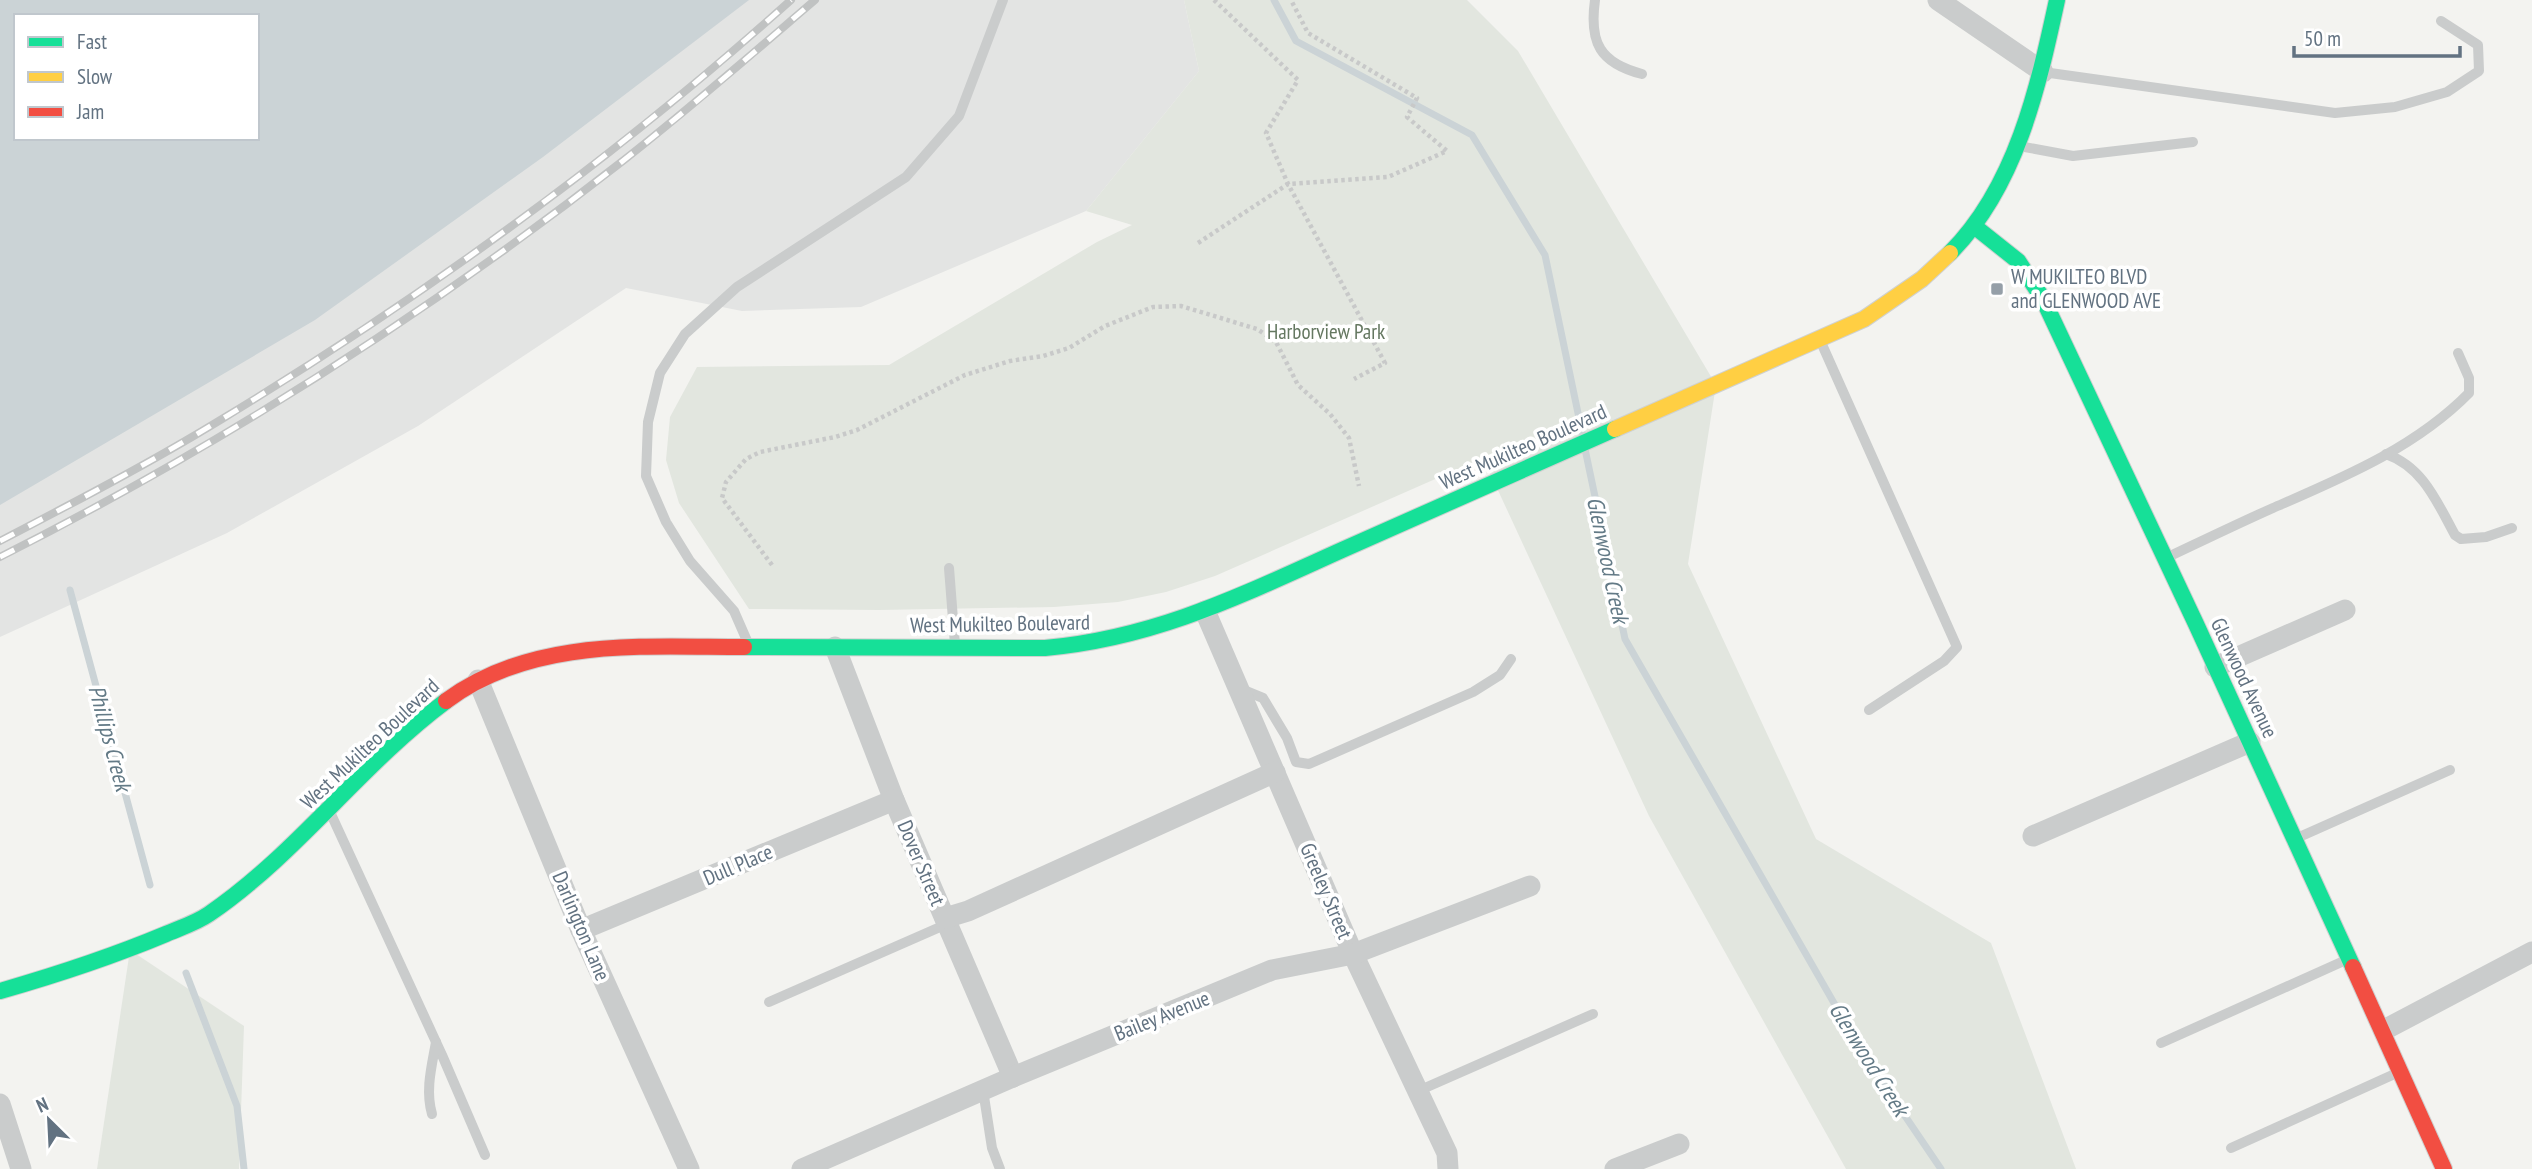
<svg xmlns="http://www.w3.org/2000/svg" width="2532" height="1169" viewBox="0 0 2532 1169" font-family="'PT Sans Narrow',sans-serif">
<style>
.built{fill:#e3e4e3}
.green{fill:#e2e6df}
.water{fill:#cbd3d6;fill-rule:evenodd}
.lines{fill:none;stroke-linecap:round;stroke-linejoin:round}
.stream{stroke:#cbd3d6;stroke-width:7}
.fast-casing{stroke:#cfd1d0;stroke-width:18}
.slow-casing{stroke:#cfd1d0;stroke-width:18}
.jam-casing{stroke:#cfd1d0;stroke-width:18}
.path{stroke:#c8c9c9;stroke-width:4.5;stroke-dasharray:3.5 3.5;stroke-linecap:butt}
.lane{stroke:#cacccc;stroke-width:10}
.street{stroke:#cacccc;stroke-width:21}
.fast{stroke:#16e098;stroke-width:16}
.slow{stroke:#ffcf43;stroke-width:16}
.jam{stroke:#f24e42;stroke-width:16}
.rail-casing{stroke:#c0c2c2;stroke-width:8}
.rail{stroke:#fff;stroke-width:5;stroke-dasharray:16;stroke-linecap:butt}
.poi-dot{fill:#959fa8;stroke:#fff;stroke-width:2.5}
.labels{text-anchor:middle;stroke-width:7;stroke-linejoin:round;paint-order:stroke}
.poi-label{font-size:21px;fill:#627281;stroke:#fff;text-anchor:start}
.park-label{font-size:21px;fill:#657861;stroke:#fff}
.street-label{font-size:21px;fill:#627281;stroke:#fff}
.water-label{font-size:23px;font-style:italic;fill:#637a86;stroke:#fff}
</style>
<rect width="100%" height="100%" fill="#f3f3f0"/>
<path class="built" d="M713,0H1184L1199,71L1086,211L861,307L742,311L626,288L418,426L227,533L0,637V480Z"/>
<g class="green">
<path d="M1184,0H1467L1518,51L1716,385L1688,564L1816,839L1991,943L2076,1169H1846L1649,816L1483,458L1215,576L1166,592L1118,602L1054,607L879,610L749,609L679,503L666,460L670,417L697,367L889,365L1097,242L1132,225L1086,211L1199,71Z"/>
<path d="M130,950L244,1026L239,1169H97Z"/>
</g>
<path class="water" d="M0,0H749L543,157L315,320L0,505ZM16,16H257V138H16Z"/>
<g class="lines">
<g class="stream">
<path d="M1274,0L1296,41L1472,135L1545,255L1583,437"/>
<path d="M1585,449L1625,639L1865,1057L1941,1169"/>
<path d="M70,590L150,885"/>
<path d="M186,973L237,1106L244,1169"/>
</g>
<defs>
<g id="fast">
<path d="M1974,226L2018,261L2043,299L2196,624L2353,967"/>
<path d="M1950,253C2016,187 2038,88 2057,0"/>
<path d="M744,647L1045,648C1156,638 1242,595 1342,550C1433,510 1524,470 1615,429"/>
<path d="M0,991C56,975 111,957 166,934C180,928 196,923 209,914C297,854 360,765 446,701"/>
</g>
<path id="slow" d="M1615,429L1864,319L1922,279L1950,253"/>
<g id="jam">
<path d="M446,701C532,637 643,647 744,647"/>
<path d="M2353,967L2444,1169"/>
</g>
</defs>
<use href="#fast" class="fast-casing"/>
<use href="#slow" class="slow-casing"/>
<use href="#jam" class="jam-casing"/>
<g class="path">
<path d="M1214,0L1298,80L1266,133L1288,184L1385,363L1354,379"/>
<path d="M1198,243L1288,184L1388,177L1447,151L1407,117L1417,98L1308,33L1291,0"/>
<path d="M772,565L722,498L726,482L746,459L760,452L835,437L857,430L965,375L1010,361L1043,356L1069,348L1105,326L1153,307L1181,306L1257,329L1276,342L1298,385L1330,414L1349,438L1359,486"/>
</g>
<g class="lane">
<path d="M1595,0C1589,43 1600,63 1642,74"/>
<path d="M2043,72L2335,113L2395,107L2447,92L2479,71L2478,45L2441,21"/>
<path d="M2019,146L2073,156L2193,142"/>
<path d="M1820,340L1957,647L1944,661L1869,710"/>
<path d="M2386,454C2423,467 2437,502 2455,535L2461,539L2486,537L2512,528"/>
<path d="M2166,558C2202,541 2237,524 2273,508C2342,478 2415,448 2469,393V378L2458,353"/>
<path d="M949,568L955,645"/>
<path d="M748,643L734,611L690,561L666,522L646,476L648,422L660,373L685,334L737,287L906,177L959,116L1003,0"/>
<path d="M1241,689L1263,698L1287,738L1296,762L1309,764L1473,692L1500,675L1511,659"/>
<path d="M330,812L442,1055L485,1155"/>
<path d="M2297,838L2450,770"/>
<path d="M769,1002L947,924"/>
<path d="M2161,1043L2346,960"/>
<path d="M983,1090L992,1148L1000,1169"/>
<path d="M1418,1091L1593,1014"/>
<path d="M432,1114C425,1090 432,1065 436,1042"/>
<path d="M2231,1148L2399,1072"/>
</g>
<g class="street">
<path d="M1938,0L2043,72"/>
<path d="M1205,611L1353,954L1447,1153L1448,1169"/>
<path d="M835,647L894,800L1013,1077"/>
<path d="M2215,667L2345,610"/>
<path d="M478,680L581,930L689,1169"/>
<path d="M2033,836L2250,742"/>
<path d="M945,918L968,911L1275,772"/>
<path d="M581,930L894,800"/>
<path d="M2384,1030L2532,952"/>
<path d="M0,1104L21,1169"/>
<path d="M802,1169L1013,1077L1272,970L1353,954L1530,886"/>
<path d="M1615,1169L1679,1144"/>
</g>
<use href="#fast" class="fast"/>
<use href="#slow" class="slow"/>
<use href="#jam" class="jam"/>
<defs>
<g id="rail">
<path d="M0,541C75,502 150,463 222,419C423,297 616,157 791,0"/>
<path d="M0,557C220,446 430,312 624,160C689,109 752,54 815,0"/>
</g>
</defs>
<use href="#rail" class="rail-casing"/>
<use href="#rail" class="rail"/>
</g>
<rect class="poi-dot" x="1990" y="282" width="14" height="14" rx="3.5"/>
<g class="labels">
<g class="poi-label">
<text x="2011" y="284">W MUKILTEO BLVD<tspan x="2011" dy="24">and GLENWOOD AVE</tspan></text>
</g>
<g class="park-label">
<text x="1326" y="339">Harborview Park</text>
</g>
<g class="street-label">
<text transform="translate(1523 447) rotate(-24)" y="7">West Mukilteo Boulevard</text>
<text transform="translate(1000 624) rotate(-1)" y="7">West Mukilteo Boulevard</text>
<text transform="translate(2244 678) rotate(65)" y="7">Glenwood Avenue</text>
<text transform="translate(370 744) rotate(-43)" y="7">West Mukilteo Boulevard</text>
<text transform="translate(921 863) rotate(67)" y="7">Dover Street</text>
<text transform="translate(738 865) rotate(-23)" y="7">Dull Place</text>
<text transform="translate(1326 891) rotate(67)" y="7">Greeley Street</text>
<text transform="translate(581 926) rotate(67)" y="7">Darlington Lane</text>
<text transform="translate(1162 1016) rotate(-22)" y="7">Bailey Avenue</text>
</g>
<g class="water-label">
<text transform="translate(1608 560) rotate(78)" y="8">Glenwood Creek</text>
<text transform="translate(110 738) rotate(75)" y="8">Phillips Creek</text>
<text transform="translate(1869 1059) rotate(58)" y="8">Glenwood Creek</text>
</g>
</g>
<rect x="14" y="14" width="245" height="126" fill="#ffffff" stroke="#c0c7cd" stroke-width="2"/>
<rect x="28" y="37" width="35" height="10" fill="#16e098" stroke="#c0c7cd" stroke-width="2"/>
<text x="77" y="49" font-size="21" fill="#627281">Fast</text>
<rect x="28" y="72" width="35" height="10" fill="#ffcf43" stroke="#c0c7cd" stroke-width="2"/>
<text x="77" y="84" font-size="21" fill="#627281">Slow</text>
<rect x="28" y="107" width="35" height="10" fill="#f24e42" stroke="#c0c7cd" stroke-width="2"/>
<text x="77" y="119" font-size="21" fill="#627281">Jam</text>
<g transform="translate(49 1120) rotate(336)" stroke="#ffffff" stroke-width="5" paint-order="stroke">
<path d="M0-5L12 26L0 18L-12 26Z" fill="#627281"/>
<text y="-10" font-size="19" font-weight="bold" text-anchor="middle" fill="#627281">N</text>
</g>
<path d="M2294 46v10h166v-10" fill="none" stroke="#627281" stroke-width="3.5"/>
<text x="2304" y="46" font-size="21" fill="#627281" stroke="#ffffff" stroke-width="5" paint-order="stroke">50 m</text>
</svg>
